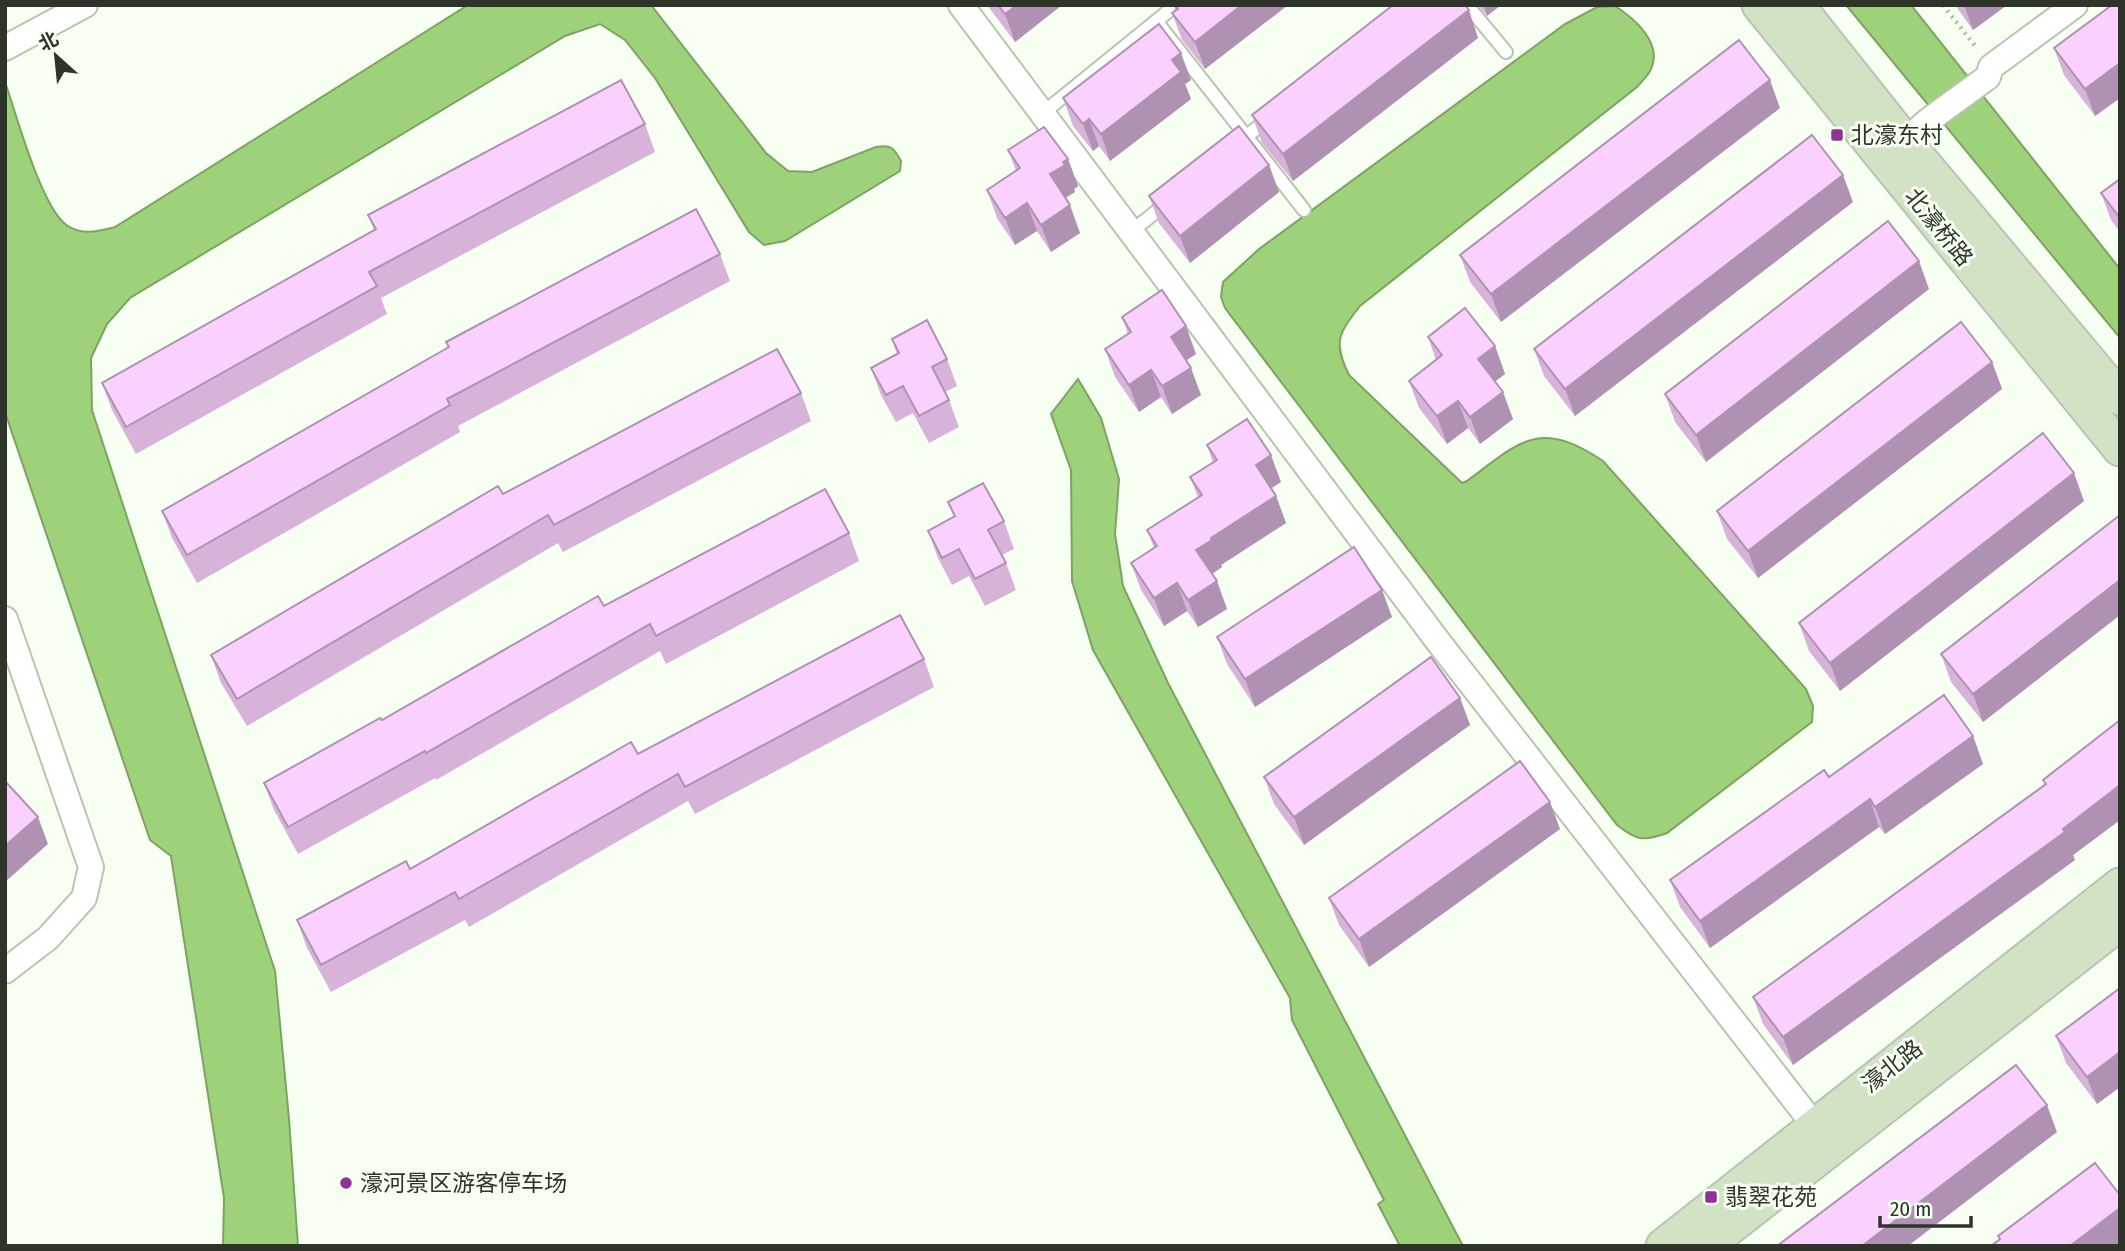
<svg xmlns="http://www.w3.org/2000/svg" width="2125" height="1251" viewBox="0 0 2125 1251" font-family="'Fira Sans Condensed','Noto Sans SC',sans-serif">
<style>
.water{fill:#9ed27a;stroke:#7da362;stroke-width:2}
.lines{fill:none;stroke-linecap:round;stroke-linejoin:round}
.lane-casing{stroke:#b7c5af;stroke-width:16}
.street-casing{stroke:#b7c5af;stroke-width:28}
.secondary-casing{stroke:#b7c5af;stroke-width:37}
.path{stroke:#adb4a8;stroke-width:4.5;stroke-dasharray:2 5;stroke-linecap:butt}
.lane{stroke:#fff;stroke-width:12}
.street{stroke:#fff;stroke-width:24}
.secondary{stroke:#d2e3c5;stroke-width:33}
.wall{fill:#d7b3da}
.shaded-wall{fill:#af92b2}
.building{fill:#fad0fe;stroke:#af92b2;stroke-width:2}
.poi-dot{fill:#903099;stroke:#f6fff1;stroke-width:2.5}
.labels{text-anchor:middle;stroke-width:6;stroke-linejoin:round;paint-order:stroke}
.poi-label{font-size:23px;fill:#2f342b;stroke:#f6fff1;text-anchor:start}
.street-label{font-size:23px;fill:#2f342b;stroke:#f6fff1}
</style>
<rect width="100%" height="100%" fill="#f6fff1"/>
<g class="water">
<path d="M468,5H651L766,153L788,171L812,172L876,147C891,144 894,148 901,161L900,171L785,241L764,245L749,232L655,78L625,40L600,24L565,36L130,298L107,324L91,358L92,410L275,971L289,1119L298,1246H223L224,1198L171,856L150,840L5,412V82C16,113 42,211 68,226C84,236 99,231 115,227Z"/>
<path d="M1846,5H1911L2120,269V338Z"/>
<path d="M1615,6C1634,18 1663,43 1651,69C1649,75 1642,81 1637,87L1360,306C1338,334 1333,342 1349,375L1462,483L1467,481C1521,441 1539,418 1603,461L1806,689L1813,706L1812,722L1667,833C1643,842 1636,840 1617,825L1225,308L1221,297L1223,282L1259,249L1565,24L1597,7Z"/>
<path d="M1078,379L1101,418L1119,479L1115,534L1123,586L1168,683L1463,1246H1400L1378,1204L1384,1200L1292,1020L1290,998L1093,650L1072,581L1071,470L1051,414Z"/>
</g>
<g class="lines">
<defs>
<g id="lane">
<path d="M1467,5L1506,52"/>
<path d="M1156,21L1304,210"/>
<path d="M1043,113L1176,5"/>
<path d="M1235,146L1269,118"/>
<path d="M1132,231L1167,203"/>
</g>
<g id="street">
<path d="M961,5L1437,640L1825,1139"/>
<path d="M5,48L85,5"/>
<path d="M1905,141L1929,120L1988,77L1991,67L2075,5"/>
<path d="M5,619L91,867L84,898L48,938L5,971"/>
</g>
<g id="secondary">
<path d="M1759,5L2120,449"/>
<path d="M1797,5L1905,141L2120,398"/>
<path d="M1663,1246L2120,885"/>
<path d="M1706,1246L2120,923"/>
</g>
</defs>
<use href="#lane" class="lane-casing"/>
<use href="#street" class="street-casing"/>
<use href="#secondary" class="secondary-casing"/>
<path class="path" d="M1943,5L1975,46"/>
<use href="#lane" class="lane"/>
<use href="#street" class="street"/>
<use href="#secondary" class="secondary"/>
</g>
<g class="wall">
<path d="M987,5H1062L1015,42Z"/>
<path d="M1173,5H1288L1205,69L1182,40L1172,13L1175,11Z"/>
<path d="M1393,5H1466L1478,38L1293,181L1262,143L1252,115Z"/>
<path d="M1478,5H1501L1487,16Z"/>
<path d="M1955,5H2007L1973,30Z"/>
<path d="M2120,5V98L2095,116L2064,75L2054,48Z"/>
<path d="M1191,80L1185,84L1191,99L1110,161L1099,146L1093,151L1073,126L1063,98Z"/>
<path d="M1780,108L1501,322L1470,282L1460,255Z"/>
<path d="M645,124L655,152L381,298L387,314L136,454L112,410L102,383L374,230L368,215Z"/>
<path d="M1008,150L1068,159L1078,186L1074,189L1075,192L1065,198L1080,233L1051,252L1037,231L1015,245L997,218L987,190L1016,171Z"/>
<path d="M1269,165L1279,192L1190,263L1159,223L1149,196Z"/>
<path d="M2120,179V232L2111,220L2101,193Z"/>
<path d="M1853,202L1575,416L1544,376L1534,349Z"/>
<path d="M720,254L730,281L458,426L460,432L197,583L172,538L162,511L448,348L446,342Z"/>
<path d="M1929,289L1706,462L1675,422L1665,394Z"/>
<path d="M1122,317L1196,354L1186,360L1201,395L1172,414L1161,397L1139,412L1115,377L1105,349L1128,334Z"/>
<path d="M1428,337L1495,346L1505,374L1495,381L1513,419L1480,444L1468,428L1447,444L1419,408L1409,381L1436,360Z"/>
<path d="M892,339L947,359L957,386L945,392L949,400L959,427L929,443L913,413L896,422L881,395L871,368L897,354Z"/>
<path d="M1992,362L2002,389L1758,578L1727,539L1717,511Z"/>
<path d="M801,393L811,421L563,552L558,543L247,726L221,683L211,655L503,494Z"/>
<path d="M1207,445L1281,482L1271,488L1276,496L1286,523L1221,565L1222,567L1212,574L1227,609L1198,627L1187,611L1164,626L1141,590L1131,563L1154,548L1147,530L1198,497L1190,477L1213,463Z"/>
<path d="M2084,501L1840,691L1809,651L1799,623Z"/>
<path d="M948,502L1004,521L1014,549L1002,555L1006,563L1016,590L985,606L969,576L952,585L938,558L928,531L954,517Z"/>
<path d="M2120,515V615L1983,722L1951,682L1941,654Z"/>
<path d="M849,533L859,561L666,664L660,651L436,780L435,778L298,854L274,810L264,783L382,720L604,606Z"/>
<path d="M1382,590L1392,617L1255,707L1227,664L1217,637Z"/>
<path d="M924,659L934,687L695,814L688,801L469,927L465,920L331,992L307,948L297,920L410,869L638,754Z"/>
<path d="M1460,698L1470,725L1304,845L1274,804L1264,777Z"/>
<path d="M2120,720V820L2073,855L2075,860L1793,1065L1763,1024L1753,997L2045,784L2043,780Z"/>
<path d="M1973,736L1983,764L1885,834L1879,827L1710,948L1680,907L1670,880L1829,777Z"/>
<path d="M1560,829L1369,967L1339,925L1329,898Z"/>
<path d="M2120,988V1087L2097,1104L2066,1063L2056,1036Z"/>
</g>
<g class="shaded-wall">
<path d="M1017,5H1062L1015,42L1005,14Z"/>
<path d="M1242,5H1288L1205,69L1195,42Z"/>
<path d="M1463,5H1466L1469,10L1478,38L1293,181L1283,154Z"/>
<path d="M1484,5H1501L1487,16Z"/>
<path d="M1964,5H2007L1973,30Z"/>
<path d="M1181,53L1191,80L1185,84L1191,99L1110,161L1101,134L1172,60Z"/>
<path d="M2120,63V98L2095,116L2085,89Z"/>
<path d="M1770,80L1780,108L1501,322L1491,294Z"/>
<path d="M1089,119L1099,146L1093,151L1083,124Z"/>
<path d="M1068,159L1078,186L1074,189L1075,192L1060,201L1050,174Z"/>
<path d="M1269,165L1279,192L1190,263L1180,236Z"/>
<path d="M1843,175L1853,202L1575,416L1565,389Z"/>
<path d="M1027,203L1037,231L1015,245L1005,218Z"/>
<path d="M1070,205L1080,233L1051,252L1041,225Z"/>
<path d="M1919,261L1929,289L1706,462L1696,435Z"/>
<path d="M1186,326L1196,354L1181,364L1171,337Z"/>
<path d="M1495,346L1505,374L1488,387L1478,359Z"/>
<path d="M1992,362L2002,389L1758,578L1748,551Z"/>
<path d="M1191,368L1201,395L1172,414L1162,386Z"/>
<path d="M1151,370L1161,397L1139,412L1129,385Z"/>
<path d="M1503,392L1513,419L1480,444L1470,417Z"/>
<path d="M1458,401L1468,428L1447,444L1437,416Z"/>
<path d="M1271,455L1281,482L1266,492L1256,465Z"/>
<path d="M2074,473L2084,501L1840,691L1830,663Z"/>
<path d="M1276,496L1286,523L1221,565L1222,567L1206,578L1196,550L1211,538Z"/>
<path d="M2120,580V615L1983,722L1973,694Z"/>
<path d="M1217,581L1227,609L1198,627L1188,600Z"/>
<path d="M1177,583L1187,611L1164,626L1154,598Z"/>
<path d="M1382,590L1392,617L1255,707L1245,679Z"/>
<path d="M1460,698L1470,725L1304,845L1294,817Z"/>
<path d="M1973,736L1983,764L1885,834L1875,807Z"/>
<path d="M2120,785V820L2073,855L2075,860L1793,1065L1783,1037L2063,829Z"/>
<path d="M1870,799L1879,827L1710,948L1700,921Z"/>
<path d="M1550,802L1560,829L1369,967L1359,939Z"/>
<path d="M38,817L48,844L5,882V846Z"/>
<path d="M2120,1052V1087L2097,1104L2087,1077Z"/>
<path d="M2047,1105L2057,1132L1908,1246H1862Z"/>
<path d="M2120,1208V1243L2116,1246H2070Z"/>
</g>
<g class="building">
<path d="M998,5H1017L1005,14Z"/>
<path d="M1176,5H1242L1195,42L1172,13L1178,9Z"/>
<path d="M1393,5H1465L1469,10L1283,154L1252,115Z"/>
<path d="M2112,5H2120V63L2085,89L2054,48Z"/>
<path d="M1159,24L1181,53L1172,60L1181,72L1101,134L1089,119L1083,124L1063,98Z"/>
<path d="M1739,40L1770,80L1491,294L1460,255Z"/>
<path d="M621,80L645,124L369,272L377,286L126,427L102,383L376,229L368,215Z"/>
<path d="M1239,126L1269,165L1180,236L1149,196Z"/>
<path d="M1044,127L1068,159L1063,162L1065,165L1050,174L1070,205L1041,225L1027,203L1005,218L987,190L1020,168L1008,150Z"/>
<path d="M1812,135L1843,175L1565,389L1534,349Z"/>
<path d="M2120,179V218L2101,193Z"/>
<path d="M696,209L720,254L447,399L450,405L187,555L162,511L449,347L446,342Z"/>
<path d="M1888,221L1919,261L1696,435L1665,394Z"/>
<path d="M1162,290L1186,326L1171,337L1191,368L1162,386L1151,370L1129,385L1105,349L1131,332L1122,317Z"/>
<path d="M1465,308L1495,346L1478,359L1503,392L1470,417L1458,401L1437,416L1409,381L1442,355L1428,337Z"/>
<path d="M927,320L947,359L932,367L949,400L919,416L903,386L886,395L871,368L899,353L892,339Z"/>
<path d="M1961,322L1992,362L1748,551L1717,511Z"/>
<path d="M777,349L801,393L554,525L548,515L237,699L211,655L498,486L503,494Z"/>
<path d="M1247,419L1271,455L1256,465L1276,496L1211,538L1212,540L1196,550L1217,581L1188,600L1177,583L1154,598L1131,563L1157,546L1147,530L1202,495L1190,477L1217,460L1207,445Z"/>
<path d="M2043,433L2074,473L1830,663L1799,623Z"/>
<path d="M983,483L1004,521L988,530L1006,563L975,579L959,549L942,558L928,531L955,516L948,502Z"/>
<path d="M825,489L849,533L656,636L650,624L426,753L425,751L288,827L264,783L380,718L382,720L598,596L604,606Z"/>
<path d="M2120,515V580L1973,694L1941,654Z"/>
<path d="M1354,547L1382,590L1245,679L1217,637Z"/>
<path d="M900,615L924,659L685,787L678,774L459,899L455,892L321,965L297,920L406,861L410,869L631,742L638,754Z"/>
<path d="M1431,657L1460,698L1294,817L1264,777Z"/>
<path d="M1944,695L1973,736L1875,807L1870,799L1700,921L1670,880L1824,770L1829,777Z"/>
<path d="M2120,720V785L2063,829L2065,832L1783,1037L1753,997L2046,784L2043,780Z"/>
<path d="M1520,761L1550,802L1359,939L1329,898Z"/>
<path d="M5,781L38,817L5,846Z"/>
<path d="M2120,988V1052L2087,1077L2056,1036Z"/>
<path d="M2016,1065L2047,1105L1862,1246H1777Z"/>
<path d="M2095,1163L2120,1195V1208L2070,1246H1991L2000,1239L1998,1236Z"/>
</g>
<g class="poi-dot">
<rect x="1830" y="128" width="14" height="14" rx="3.5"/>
<circle cx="346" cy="1183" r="7"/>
<rect x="1704" y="1190" width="14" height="14" rx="3.5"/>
</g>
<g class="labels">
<g class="poi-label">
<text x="1851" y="143">北濠东村</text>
<text x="360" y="1191">濠河景区游客停车场</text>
<text x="1725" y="1205">翡翠花苑</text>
</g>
<g class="street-label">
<text transform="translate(1939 227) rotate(51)" y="8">北濠桥路</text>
<text transform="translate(1892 1066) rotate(-38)" y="8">濠北路</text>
</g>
</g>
<rect width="2125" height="1251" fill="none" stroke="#2f342b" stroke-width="14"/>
<g transform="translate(56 56) rotate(333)" stroke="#f6fff1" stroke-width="5" paint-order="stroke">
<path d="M0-5L12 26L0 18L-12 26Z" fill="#2f342b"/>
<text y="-10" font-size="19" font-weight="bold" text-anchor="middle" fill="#2f342b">北</text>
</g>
<path d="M1880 1216v10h91v-10" fill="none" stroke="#2f342b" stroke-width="3.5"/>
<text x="1890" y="1216" font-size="21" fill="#2f342b" stroke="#f6fff1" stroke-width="5" paint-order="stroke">20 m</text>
</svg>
